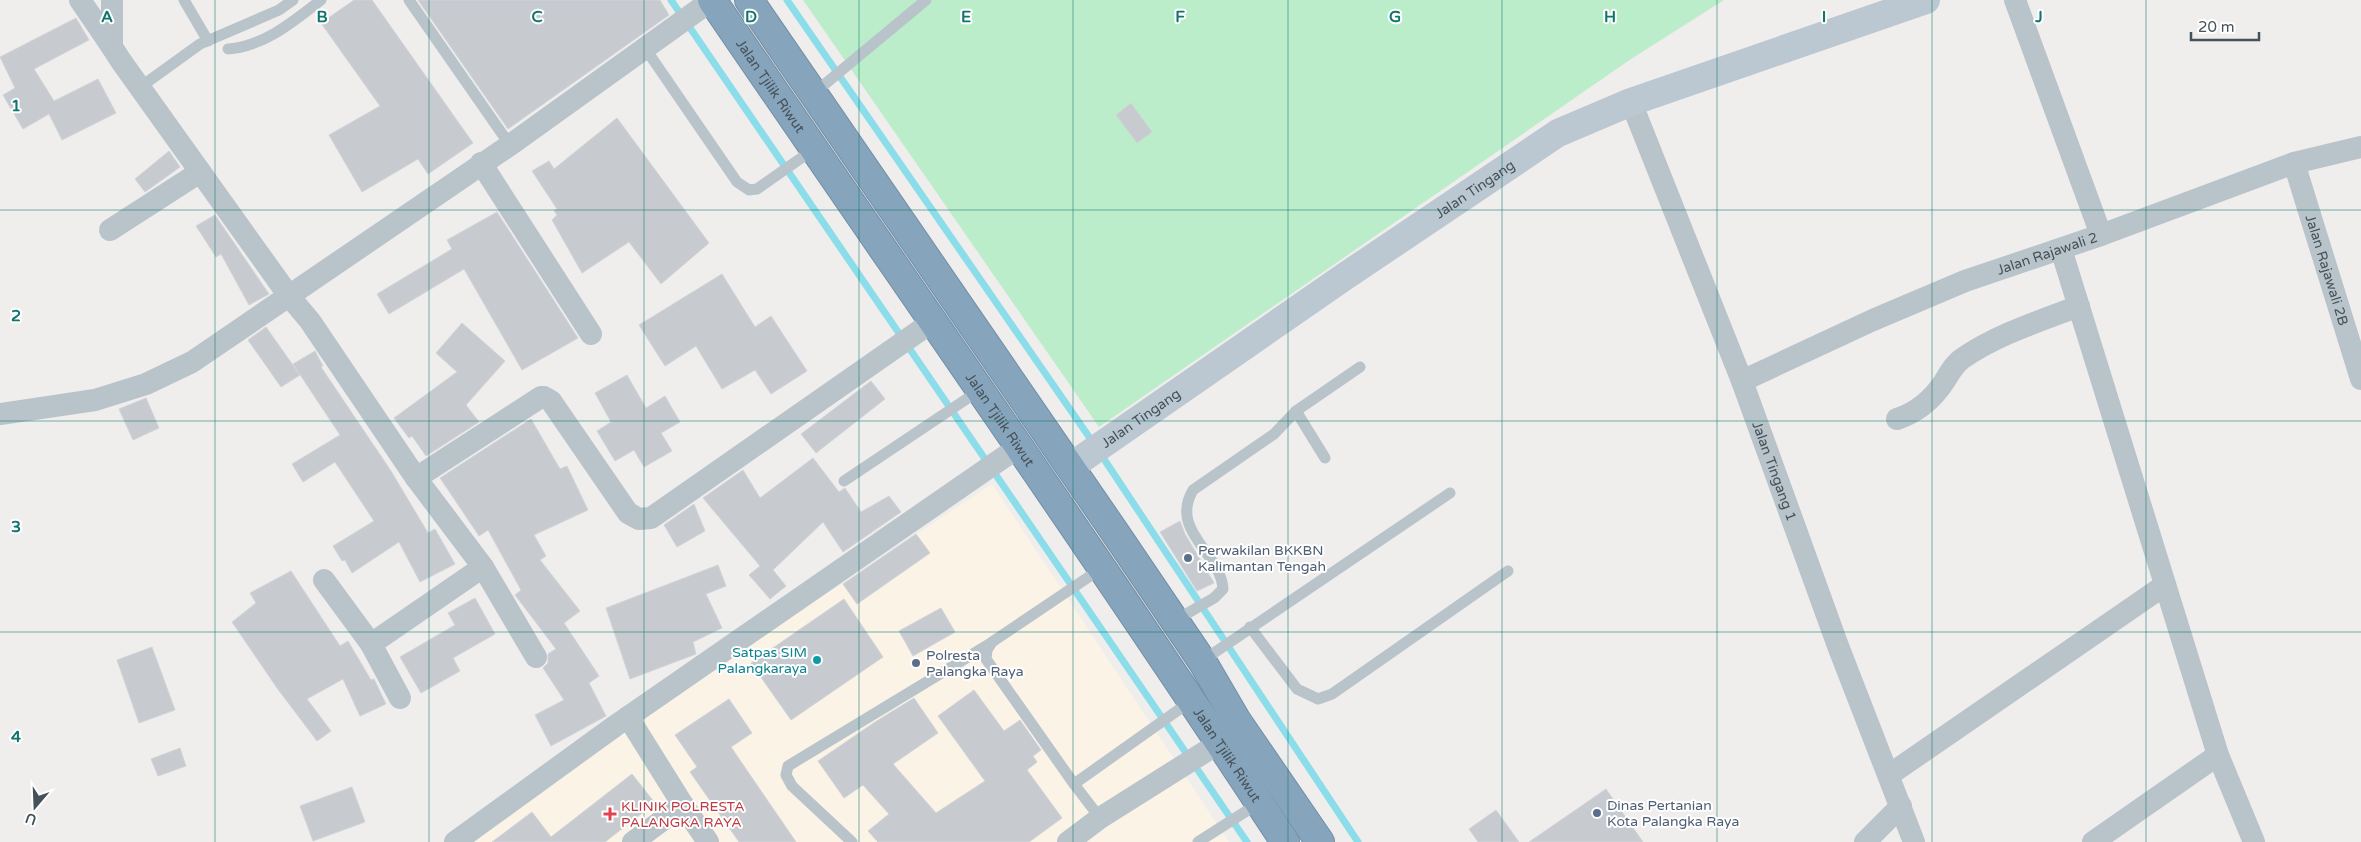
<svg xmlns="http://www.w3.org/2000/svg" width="2361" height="842" viewBox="0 0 2361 842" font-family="'Varela Round',sans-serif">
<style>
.commercial{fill:#fbf3e6}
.green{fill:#bcedcb}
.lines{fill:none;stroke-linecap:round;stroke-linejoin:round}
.stream{stroke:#8bdde9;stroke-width:7}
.building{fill:#c7cbd0;stroke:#d1d4d9}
.highway-casing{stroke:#718fa7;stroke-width:30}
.lane{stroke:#b9c3ca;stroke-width:11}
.street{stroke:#b9c3ca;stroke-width:22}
.secondary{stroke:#bbc7d1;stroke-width:28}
.highway{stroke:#86a4bb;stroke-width:28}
.grid{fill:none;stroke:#0f766e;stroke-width:1;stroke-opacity:0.55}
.service-dot{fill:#5c6f8a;stroke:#fff;stroke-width:2}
.culture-dot{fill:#0f9aa8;stroke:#fff;stroke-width:2}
.health-dot{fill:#e0444e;stroke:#fff;stroke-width:2}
.labels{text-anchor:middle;stroke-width:4;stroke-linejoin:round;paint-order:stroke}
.street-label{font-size:14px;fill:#46525a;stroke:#fff}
.service-label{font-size:14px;fill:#4e5e75;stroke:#fff;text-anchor:start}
.culture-label{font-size:14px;fill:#0d838f;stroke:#fff;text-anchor:end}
.health-label{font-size:14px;fill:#be3a42;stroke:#fff;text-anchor:start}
.grid-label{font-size:16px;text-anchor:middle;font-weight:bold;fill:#0f766e;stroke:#fff;stroke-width:4;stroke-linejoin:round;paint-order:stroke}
</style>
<rect width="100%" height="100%" fill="#f0eded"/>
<path class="commercial" d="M992,484L1229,842H452Z"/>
<path class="green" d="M803,0H1724L1631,59L1099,427Z"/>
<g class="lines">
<g class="stream">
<path d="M671,0L1247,842"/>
<path d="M787,0L1094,444"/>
<path d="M1100,453L1358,842"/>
</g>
</g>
<g class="building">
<path d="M354,0H372L473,143L428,174L418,159L362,192L329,135L380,106L321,23Z"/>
<path d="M418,0H660L669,15L508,129Z"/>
<path d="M76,18L89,40L34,69L54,101L98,79L116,113L62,140L49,114L23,129L3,95L15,88L0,57Z"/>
<path d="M1131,103L1152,132L1137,143L1116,115Z"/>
<path d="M617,118L709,243L661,284L629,242L582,273L552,220L557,215L554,211L557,209L532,171L549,161L554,169Z"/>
<path d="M169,151L180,167L145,192L135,179Z"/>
<path d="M497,212L578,338L522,370L464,269L389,314L377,294L452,249L447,240Z"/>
<path d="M215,215L269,294L249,305L221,254L216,257L196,226Z"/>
<path d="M722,274L755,327L771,316L807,371L771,394L755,370L722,389L696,346L665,366L639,325Z"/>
<path d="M462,323L505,361L466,405L479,422L426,456L412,436L409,438L394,418L457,372L436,353Z"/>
<path d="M266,327L300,375L281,387L248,340Z"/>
<path d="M315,351L323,366L321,367L391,471L428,533L435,529L455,564L420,582L399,542L352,573L345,560L342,561L333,546L374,521L335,462L303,482L292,464L340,435L293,364Z"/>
<path d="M627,375L646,408L665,396L680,422L661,433L672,451L644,467L634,450L615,461L597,431L611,422L595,393Z"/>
<path d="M871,381L885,399L816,453L801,434Z"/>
<path d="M146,398L159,428L133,440L119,409Z"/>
<path d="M531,419L560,469L567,466L588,510L534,535L546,556L540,560L580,611L564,623L599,676L589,683L606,716L551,746L535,715L564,700L543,668L548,663V654L556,649L515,595L521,590L488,530L479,536L440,478Z"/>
<path d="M813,458L839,492L845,488L861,512L889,496L901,512L843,552L823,522L773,570L786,586L770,599L749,575L760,566L703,498L743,470L760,498Z"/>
<path d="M694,504L705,531L677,547L664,525Z"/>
<path d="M1180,521L1185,534L1214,583L1197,591L1160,532Z"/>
<path d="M916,534L930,553L857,604L843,584Z"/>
<path d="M718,565L726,586L706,594L722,628L693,642L696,654L630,679L606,608Z"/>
<path d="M291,571L340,646L348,641L371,680L374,679L386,704L360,716L343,679L307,699L331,731L317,741L277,688L232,622L256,603L250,593Z"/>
<path d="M475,598L495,634L453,658L460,671L421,693L400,657L455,625L448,613Z"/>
<path d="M844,599L883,657L791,720L751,663Z"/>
<path d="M941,608L955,632L913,656L899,631Z"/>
<path d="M152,647L175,710L139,723L117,660Z"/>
<path d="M974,690L1004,731L1020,720L1041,750L1033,756L1037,762L1027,770L1062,818L1029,842H878L868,831L889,814L863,785L844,798L818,761L875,722L914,698L938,733L893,764L936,813L985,781L938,716Z"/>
<path d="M729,699L752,733L731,747L796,842H739L690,772L697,767L675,735Z"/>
<path d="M180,748L186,766L158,776L151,759Z"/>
<path d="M632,774L655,803L605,842H492L532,812L551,837Z"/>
<path d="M352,787L365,822L313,841L300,806Z"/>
<path d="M1606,789L1643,842H1529Z"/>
<path d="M1496,810L1519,842H1478L1469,829Z"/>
</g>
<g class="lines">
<defs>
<g id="highway">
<path id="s5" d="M712,0C903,280 1099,558 1285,842"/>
<path d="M749,0L1114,531L1202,661L1237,721L1320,842"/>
</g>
</defs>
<use href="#highway" class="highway-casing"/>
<g class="lane">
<path d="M184,0L208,41"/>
<path d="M409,0L510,145"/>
<path d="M645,48L737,182L749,190L757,189L814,149"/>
<path d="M228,49C263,47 294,21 321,0"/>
<path d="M139,88L200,44L279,10L293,0"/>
<path d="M813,94L926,0"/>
<path d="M1296,411L1325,458"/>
<path d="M844,481L980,390"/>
<path d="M1102,568L992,642L987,650L986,659L1074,784L1191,701"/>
<path d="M1174,621L1214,598L1223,589C1221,553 1169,531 1193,490L1274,434L1296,411L1360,367"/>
<path d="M1250,627L1297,689L1318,699L1332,694L1508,571"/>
<path d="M1202,661L1450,493"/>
<path d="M1074,784L1100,818"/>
<path d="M852,842L792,786L786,775L788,766L991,643"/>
<path d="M1198,842L1259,803"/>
</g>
<g class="street">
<path d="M80,0L112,47"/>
<path d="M112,0V47L121,61L289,296L310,321L416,478L541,397H544L551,401L628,513L639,519L651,518L932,322"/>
<path d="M2015,0L2101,235"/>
<path id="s1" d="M1631,102L1742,381L1838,646L1914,842"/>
<path d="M481,163L591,334"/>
<path id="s2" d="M2294,163L2361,379"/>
<path d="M110,230L200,172"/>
<path d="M2061,249L2218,755L2254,842"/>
<path id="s3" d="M1742,381L1873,320L1965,281L2101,235L2294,163L2361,147"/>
<path d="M0,414L95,400L146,384L192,362L510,145L712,0"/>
<path d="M1897,419C1918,412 1932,400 1944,382C1949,374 1955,363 1963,358C1998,334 2040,321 2079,306"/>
<path d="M416,478L483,567L536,657"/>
<path d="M324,580L371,644L483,567"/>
<path d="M371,644L400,698"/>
<path d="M628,717L683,805"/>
<path d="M1889,775L2165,585"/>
<path d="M455,842L615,726L1020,446"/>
<path d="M633,842L683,805L708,842"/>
<path d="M1068,842L1100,818L1219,743"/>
<path d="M1865,842L1901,806"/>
<path d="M2093,842L2218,755"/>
</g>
<path class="secondary" id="s4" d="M1070,467L1344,277L1558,133L1631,102L1926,0"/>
<use href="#highway" class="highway"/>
</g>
<path class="grid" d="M215,0V842M429,0V842M644,0V842M859,0V842M1073,0V842M1288,0V842M1502,0V842M1717,0V842M1932,0V842M2146,0V842M0,210H2361M0,421H2361M0,632H2361"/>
<g class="service-dot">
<circle cx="1188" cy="558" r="5"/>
<circle cx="916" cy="663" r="5"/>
<circle cx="1597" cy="813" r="5"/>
</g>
<circle class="culture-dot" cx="817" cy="660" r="5"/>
<path class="health-dot" d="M607.5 806.5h5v5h5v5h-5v5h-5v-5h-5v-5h5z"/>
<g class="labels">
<g class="street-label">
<text dy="5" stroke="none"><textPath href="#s5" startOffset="104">Jalan Tjilik Riwut</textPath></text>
<text dy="5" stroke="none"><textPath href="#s4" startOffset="491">Jalan Tingang</textPath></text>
<text dy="5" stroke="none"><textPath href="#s3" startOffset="331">Jalan Rajawali 2</textPath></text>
<text dy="5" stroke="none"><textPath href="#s2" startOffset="112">Jalan Rajawali 2B</textPath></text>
<text dy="5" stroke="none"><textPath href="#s4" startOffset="86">Jalan Tingang</textPath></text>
<text dy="5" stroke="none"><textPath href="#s5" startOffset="509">Jalan Tjilik Riwut</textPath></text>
<text dy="5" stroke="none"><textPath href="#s1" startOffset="396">Jalan Tingang 1</textPath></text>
<text dy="5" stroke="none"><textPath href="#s5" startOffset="914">Jalan Tjilik Riwut</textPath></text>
</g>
<g class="service-label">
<text x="1198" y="555">Perwakilan BKKBN<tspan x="1198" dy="16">Kalimantan Tengah</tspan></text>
<text x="926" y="660">Polresta<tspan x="926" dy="16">Palangka Raya</tspan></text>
<text x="1607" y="810">Dinas Pertanian<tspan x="1607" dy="16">Kota Palangka Raya</tspan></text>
</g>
<g class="culture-label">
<text x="807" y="657">Satpas SIM<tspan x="807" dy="16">Palangkaraya</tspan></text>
</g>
<g class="health-label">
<text x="621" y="811">KLINIK POLRESTA<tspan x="621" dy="16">PALANGKA RAYA</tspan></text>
</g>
</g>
<g class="grid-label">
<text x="107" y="22">A</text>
<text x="322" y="22">B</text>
<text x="537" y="22">C</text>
<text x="751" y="22">D</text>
<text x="966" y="22">E</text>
<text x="1180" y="22">F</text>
<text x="1395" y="22">G</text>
<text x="1610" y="22">H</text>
<text x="1824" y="22">I</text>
<text x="2039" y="22">J</text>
<text x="16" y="111">1</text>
<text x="16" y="321">2</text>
<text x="16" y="532">3</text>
<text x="16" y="742">4</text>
</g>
<g transform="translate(35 807) rotate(199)" stroke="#ffffff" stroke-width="4" paint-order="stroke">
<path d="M0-4L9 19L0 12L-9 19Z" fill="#46525a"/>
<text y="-8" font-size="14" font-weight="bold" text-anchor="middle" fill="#46525a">U</text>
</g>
<path d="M2191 32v8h68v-8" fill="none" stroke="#46525a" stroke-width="2.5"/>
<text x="2198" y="32" font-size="15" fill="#46525a" stroke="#ffffff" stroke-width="4" paint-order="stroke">20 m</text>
</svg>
